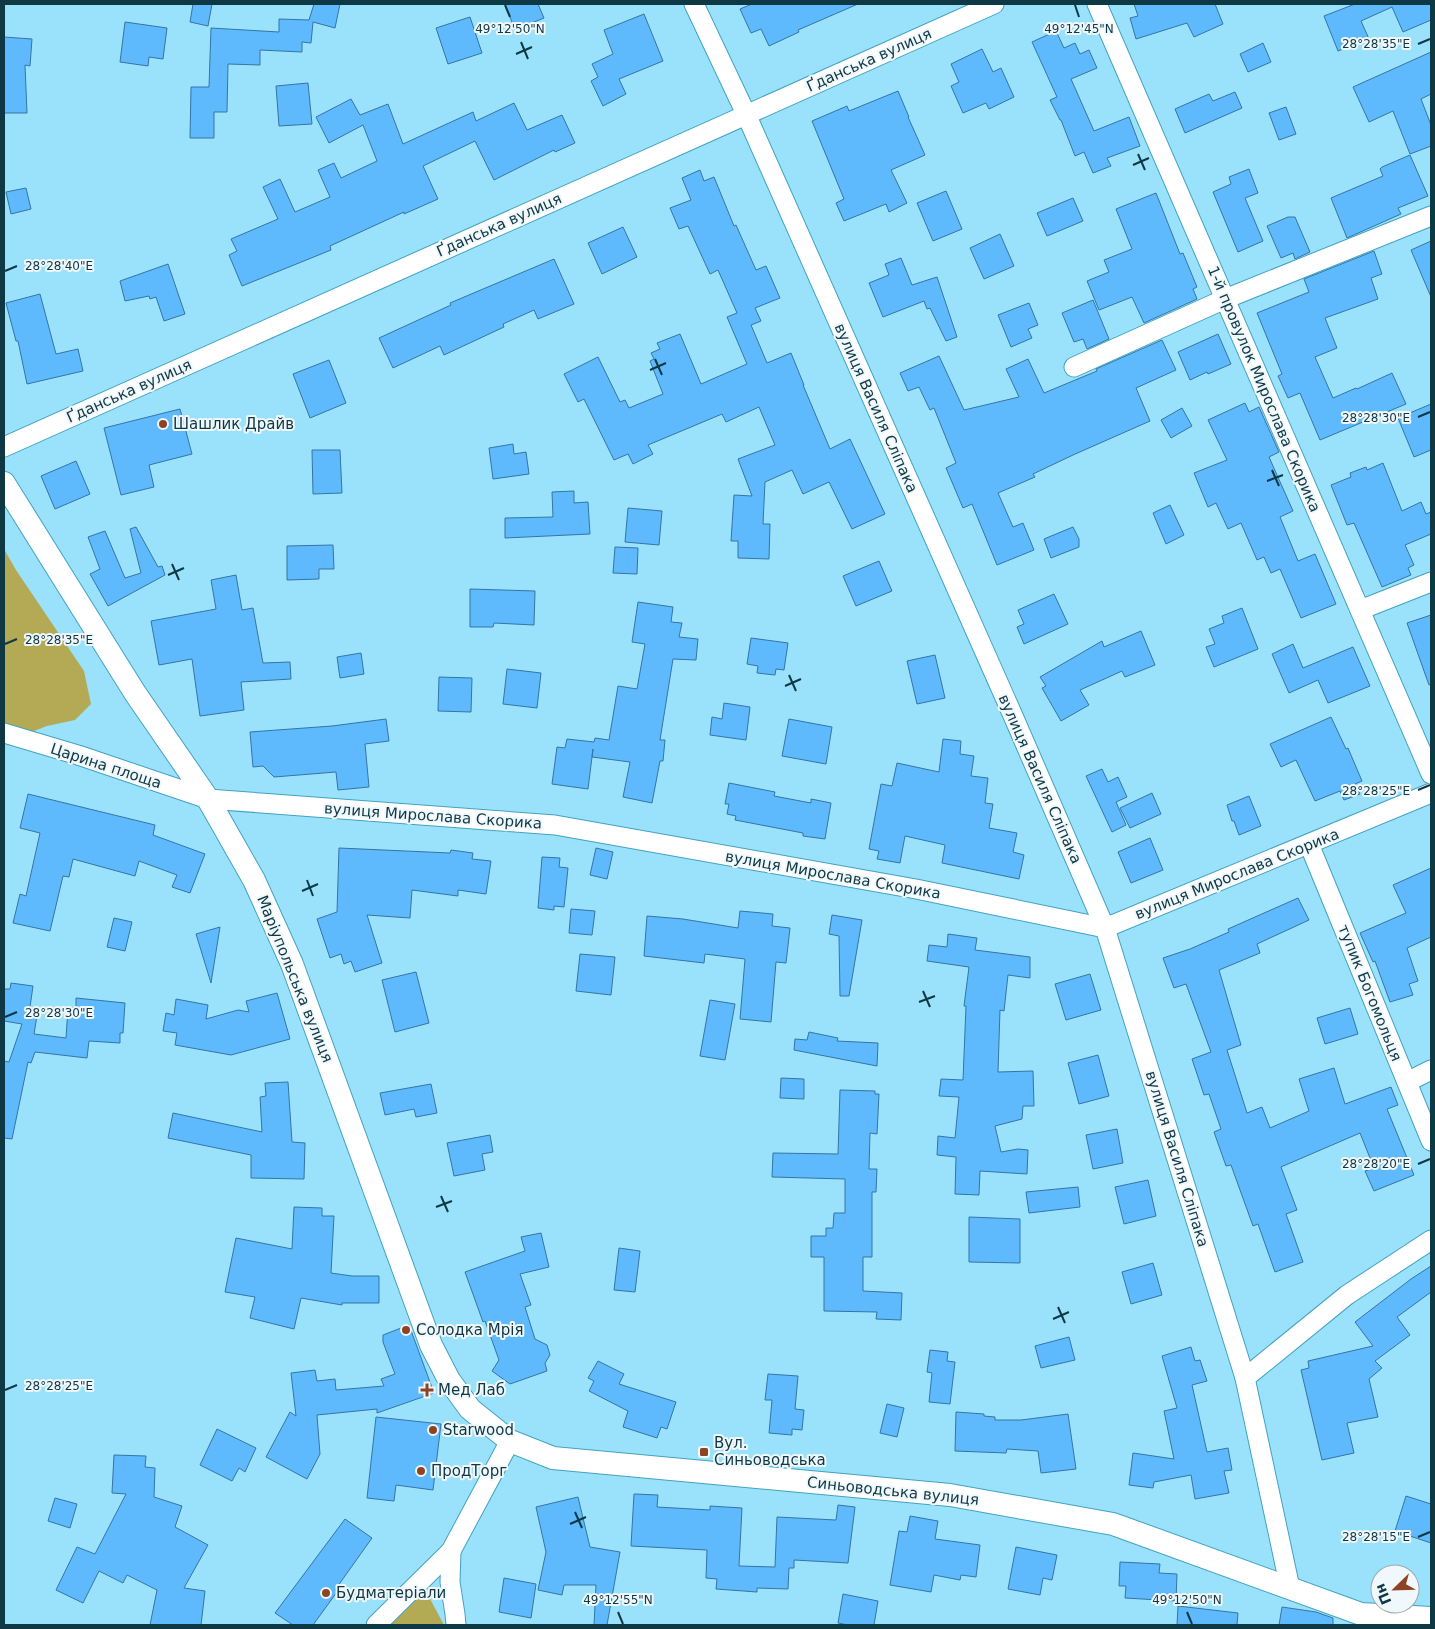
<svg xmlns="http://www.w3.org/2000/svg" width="1435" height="1629" viewBox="0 0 1435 1629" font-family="'DejaVu Sans',sans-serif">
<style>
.green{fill:#b4aa55}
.building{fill:#5eb9fd;stroke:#3475a5}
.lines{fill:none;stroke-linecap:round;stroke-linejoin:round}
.minor-casing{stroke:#42a2c1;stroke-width:21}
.tertiary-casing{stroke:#42a2c1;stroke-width:24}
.minor{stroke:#fff;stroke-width:19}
.tertiary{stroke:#fff;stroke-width:22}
.ticks{fill:none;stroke:#0f3845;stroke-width:2}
.poi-dot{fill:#8c4424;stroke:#f0f8fb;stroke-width:2}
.labels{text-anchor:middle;stroke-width:4;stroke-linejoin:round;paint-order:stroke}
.street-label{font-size:15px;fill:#0f3845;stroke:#f0f8fb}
.poi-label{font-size:15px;fill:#0f3845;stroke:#f0f8fb;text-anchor:start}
.ticks-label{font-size:12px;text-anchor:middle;fill:#0f3845;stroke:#f0f8fb;stroke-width:4;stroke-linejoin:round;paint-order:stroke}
</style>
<rect width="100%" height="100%" fill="#9ae2fc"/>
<g class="green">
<path d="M4,549L16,570L84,671L91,704L75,720L47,726L29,733L4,725Z"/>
<path d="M428,1595L444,1625H376L409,1598Z"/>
</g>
<g class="building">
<path d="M193,4H212L208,26L190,22Z"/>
<path d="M314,4H340L335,28L313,22L311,43L302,42V52L260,50V65L228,64L227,112H214V138H190L191,87H209L211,28L279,32V19L309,20Z"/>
<path d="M505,4H538L544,18L515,30Z"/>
<path d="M752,4H858L798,30L799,32L769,46L761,29L751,33L740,9Z"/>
<path d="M1134,4H1215L1223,24L1194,37L1187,23L1136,39L1130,18L1138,16Z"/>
<path d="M1355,4H1431V20L1403,32L1392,7L1361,21L1369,39L1338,51L1324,16Z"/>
<path d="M644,14L663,61L619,79L626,94L603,106L591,81L598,77L592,64L613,54L604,30Z"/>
<path d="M470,17L482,53L448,64L436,28Z"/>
<path d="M125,22L167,28L163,59L149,57L148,66L120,62Z"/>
<path d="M1056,31L1064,48L1075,43L1080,54L1089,50L1097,68L1071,79L1094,131L1129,117L1140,146L1107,158L1111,166L1093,173L1084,152L1075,156L1061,120H1060L1050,100L1057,97L1032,42Z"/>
<path d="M4,37L32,39L30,66L25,65L27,113H4Z"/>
<path d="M1263,43L1271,62L1248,72L1240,54Z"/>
<path d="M982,49L993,72L1001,68L1014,97L989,109L986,103L963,113L951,86L959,82L951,64Z"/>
<path d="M1431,52V94L1421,99L1431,125V146L1410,154L1393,111L1369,122L1353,87Z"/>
<path d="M308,83L312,124L279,126L276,86Z"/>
<path d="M898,91L909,117H908L925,155L891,170L907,203L889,212L886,204L844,221L836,203L844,199L812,121L847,106L849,111Z"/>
<path d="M1235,92L1242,108L1185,133L1175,109L1209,94L1213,101Z"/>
<path d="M351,99L360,115L388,104L403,144L473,112L476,121L514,103L527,130L562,115L575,143L555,152L554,150L494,180L475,141L423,166L438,199L404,214V212L330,246L331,250L242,286L229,255L237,251L231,239L278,219L263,187L280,179L295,212L330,197L318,170L334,163L341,178L377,161L363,125L329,143L316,117Z"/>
<path d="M1286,107L1296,134L1279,140L1269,113Z"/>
<path d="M1410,155L1428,196L1398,208L1401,214L1347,238L1331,198L1383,176L1380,169L1382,167Z"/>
<path d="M1249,169L1258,193L1245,198L1263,241L1238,252L1213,192L1231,184L1229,177Z"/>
<path d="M700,170L704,181L714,177L734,226L736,225L756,270L766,266L780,298L755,308L761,321L751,325L767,363L791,353L804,385H803L830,449L850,439L885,514L852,529L829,482L803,494L792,470L765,482L763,524H770L769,559L738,558V541H731L734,495L752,496L738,459L775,445L759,407L726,422L722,414L648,445L653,454L633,464L628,454L614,460L584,399L578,402L564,374L598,357L620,402L625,400L629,408L663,394L650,361L654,359L651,353L660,349L657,343L680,334L701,384L747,364L727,317L737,313L718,270L710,274L688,226L679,229L670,208L691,200L682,178Z"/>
<path d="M26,188L31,209L11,214L6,192Z"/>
<path d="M946,191L962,229L933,241L917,203Z"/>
<path d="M1156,193L1180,254L1183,253L1197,287L1193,289L1197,299L1144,323L1132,297L1099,310L1087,281L1109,272L1104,260L1132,249L1116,209Z"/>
<path d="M1073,198L1083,221L1047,236L1037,213Z"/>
<path d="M1288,217H1295L1310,252L1295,259L1293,253L1281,258L1267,226Z"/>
<path d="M623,227L637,257L602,274L588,243Z"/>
<path d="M1000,234L1014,266L984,279L970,248Z"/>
<path d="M1431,241V297L1411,250Z"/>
<path d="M1374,251L1382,274L1371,278L1378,299L1325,318L1337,348L1315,357L1333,398L1356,388L1357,389L1392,373L1406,404L1320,440L1300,393L1288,398L1278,376L1282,374L1257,313L1309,292L1304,279Z"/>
<path d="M901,258L912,285L937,277L957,337L946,341L930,308L927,309L924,301L883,317L869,283L889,275L885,264Z"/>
<path d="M554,259L574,304L538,319L534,310L503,324L504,327L444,355L440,346L393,368L379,338L451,305L450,303Z"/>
<path d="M168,264L185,314L164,321L156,297L150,299L149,296L125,301L120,281Z"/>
<path d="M40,294L56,354L78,349L83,371L27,384L18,341H16L6,303Z"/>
<path d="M1093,300L1109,339L1087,349L1083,339L1074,342L1062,313Z"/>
<path d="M1029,303L1038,325L1028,329L1032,338L1011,347L998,315Z"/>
<path d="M1218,334L1231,364L1208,374L1207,372L1190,380L1178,352Z"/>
<path d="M1162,340L1176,370L1136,388L1150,421L1073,455L1033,474L1035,477L998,493L1013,527L1023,523L1034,550L997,565L972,504L963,508L946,468L956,463L934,408L930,410L919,387L908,391L900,373L939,356L964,410L1019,397L1006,369L1028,359L1044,393L1097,371L1096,369Z"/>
<path d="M329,360L346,403L310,418L293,374Z"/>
<path d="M1245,403L1249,412L1259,407L1279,452L1269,457L1293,511L1280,517L1298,561L1315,554L1336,604L1301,618L1280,569L1271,573L1264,557L1257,560L1241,523L1228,529L1216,503L1208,507L1194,473L1227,460L1208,420Z"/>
<path d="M1431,404V450L1414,457L1398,418Z"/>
<path d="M1182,408L1192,426L1171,438L1161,420Z"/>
<path d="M180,409L192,454L149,465L154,487L121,495L104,428Z"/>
<path d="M513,444L514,454L526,452L529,474L493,479L489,448Z"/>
<path d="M312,450H340L342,493L313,494Z"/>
<path d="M76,461L90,494L55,509L41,476Z"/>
<path d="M1383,463L1402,511L1421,502L1426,514L1431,512V534L1405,545L1414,565L1408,568L1411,575L1382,587L1354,523L1347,525L1331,485L1351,477L1350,473L1366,467L1367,470Z"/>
<path d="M574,491V503L588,502L590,534L505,538V518L553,517L552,492Z"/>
<path d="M1170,505L1184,535L1166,544L1153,513Z"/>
<path d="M628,508L662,511L659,545L625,542Z"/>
<path d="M136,527L158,567L162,566L165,575L108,606L90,574L100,569L88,537L105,531L125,578L141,573L130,529Z"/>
<path d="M1073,527L1079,539V547L1051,558L1044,539Z"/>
<path d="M333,545L334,569H319V579L287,580V546Z"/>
<path d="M615,547L638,548L637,574L613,573Z"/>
<path d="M879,561L892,591L856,606L843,576Z"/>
<path d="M236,575L242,610L253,608L263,663L290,662L291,679L241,682L244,710L200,716L192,659L159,665L151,621L216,609L211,580Z"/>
<path d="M470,589L535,591L534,625L494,623L493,627H470Z"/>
<path d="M1054,594L1068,624L1024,644L1017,627L1024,624L1018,610Z"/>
<path d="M638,602L673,607L671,622L682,623L679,637L698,639L696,660L673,659L660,740H665L663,761H660L652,803L623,797L630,762L592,757L593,749L588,789L552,784L557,747L565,748L567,739L594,742L595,738L609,740L618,686L637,689L645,644L632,642Z"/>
<path d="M1242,608L1258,649L1214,667L1206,647L1215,644L1209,629L1224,623L1222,616Z"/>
<path d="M1431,615V684L1429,685L1407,623Z"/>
<path d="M1141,631L1155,665L1125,677L1122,671L1080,690L1089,705L1061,721L1042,688L1046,686L1040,677L1102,641L1104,647Z"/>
<path d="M751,638L788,643L784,670L776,669L775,675L757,673L758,666L747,664Z"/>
<path d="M1293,644L1303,668L1353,647L1370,686L1328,703L1318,680L1289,693L1272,654Z"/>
<path d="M361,653L364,674L340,678L337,657Z"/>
<path d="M935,655L945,698L917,704L907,661Z"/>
<path d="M507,669L541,673L537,708L503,704Z"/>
<path d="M439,677L472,678L471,712L438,711Z"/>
<path d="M724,703L750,707L746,740L710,735L712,717L722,719Z"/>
<path d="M1331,717L1346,749L1348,748L1362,781L1355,784L1360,794L1344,800L1340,791L1315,801L1296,760L1281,767L1270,744Z"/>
<path d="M386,719L389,741L365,744L369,787L338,790L336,772L274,777L263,766L253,767L250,732L332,726Z"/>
<path d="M789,719L832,727L826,764L782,756Z"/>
<path d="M943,739L961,741L960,754L974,756L971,776L988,778L985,803L993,804L989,828L1017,833L1013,852L1024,855L1019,879L942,863L945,845L905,836L900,863L877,859L879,851L869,849L881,784L892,786L897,763L939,772Z"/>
<path d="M1102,769L1108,782L1118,777L1127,797L1116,802L1126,825L1112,832L1086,776Z"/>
<path d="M729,783L775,792L774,796L811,803V799L831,803L825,839L803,836V833L735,820L736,816L727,814L729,804H725Z"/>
<path d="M1152,793L1161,814L1130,828L1120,808Z"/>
<path d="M28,794L155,825L153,835L205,854L190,893L172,887L177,875L139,861L135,876L73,859L69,877L63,876L50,931L13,923L20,894L26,896L40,833L20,828Z"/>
<path d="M1249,796L1261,826L1239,835L1234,821H1232L1227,805Z"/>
<path d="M1150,838L1163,870L1131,883L1118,852Z"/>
<path d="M339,848L450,853L451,850L473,853L472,859L491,861L486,894L458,890V896L412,890L410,918L367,915L382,963L355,972L351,961L344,964L341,954L330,958L317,919L337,912Z"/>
<path d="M596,848L613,852L607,879L590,875Z"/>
<path d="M542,857L560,858L559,867L568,868L564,907L554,906V910L538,908Z"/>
<path d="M1431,868V937L1407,948L1418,981L1409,984L1413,995L1390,1002L1375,961L1373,962L1360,933L1406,913L1393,885Z"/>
<path d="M1298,898L1309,920L1257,944L1260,953L1219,970L1241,1045L1227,1050L1247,1113L1262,1107L1270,1128L1309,1111L1299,1079L1334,1068L1345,1104L1391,1087L1398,1105L1387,1109L1414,1175L1374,1191L1365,1171L1374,1168L1360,1133L1281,1167L1297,1210L1286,1214L1303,1262L1275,1272L1258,1224L1253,1226L1231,1165L1226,1166L1214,1132L1221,1129L1209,1094L1204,1095L1192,1059L1211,1052L1186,984L1174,988L1163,958L1190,949L1229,932L1228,929Z"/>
<path d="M571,909L595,911L592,935L569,933Z"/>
<path d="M740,911L773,914L772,926L790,928L786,963L776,962L771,1022L740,1019L745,959L705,954L704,963L644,956L647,916L683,919L738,928Z"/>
<path d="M832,915L862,920L849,996H840L839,936L829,934Z"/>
<path d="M114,918L132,922L125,951L107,947Z"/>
<path d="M220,927L211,983L196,934Z"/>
<path d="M948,934L977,938L975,950L1030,957V978L1008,975L1004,1011L1000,1010L998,1072L1033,1071L1034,1106H1023L1022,1119L995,1126L1001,1152L1018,1149L1028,1150L1027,1174L980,1171L979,1195L955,1194L956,1157L937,1155L938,1136L955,1138L959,1097L939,1096L941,1079L963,1080L966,1006H964L969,967L927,961L929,945L947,947Z"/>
<path d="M580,954L615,957L611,995L576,991Z"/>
<path d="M416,972L429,1023L395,1032L382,980Z"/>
<path d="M1090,974L1101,1010L1066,1020L1055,984Z"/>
<path d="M11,983L33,986L29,1014L37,1016L34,1034L66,1038L68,1008H76V998L125,1003L123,1033H120V1043L89,1041L87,1058L35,1052L31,1063L28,1062L12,1139L4,1138V1061L9,1062L22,1024L4,1021V989H10Z"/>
<path d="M277,993L290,1039L231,1055L175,1045L177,1033L163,1031L166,1013L174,1015L176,999L208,1005L206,1019L238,1010L249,1012L246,1001Z"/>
<path d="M710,1000L735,1004L725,1060L700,1056Z"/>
<path d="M1350,1008L1358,1034L1325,1044L1317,1018Z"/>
<path d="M809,1032L838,1038L837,1041L878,1043L877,1066L794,1050L795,1039L807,1040Z"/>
<path d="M1098,1055L1109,1096L1079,1104L1068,1063Z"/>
<path d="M781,1078L804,1079V1099L780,1098Z"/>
<path d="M288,1082L292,1142L305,1143L304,1179L251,1178V1155L168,1138L173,1113L262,1132L260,1097L266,1096L265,1083Z"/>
<path d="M431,1084L437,1113L416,1117L414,1109L385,1115L380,1093Z"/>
<path d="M840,1090L875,1091V1094H879L877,1134L870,1133L869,1169H877L876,1192H872V1257H863V1291L902,1293L901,1320L876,1319L877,1312L824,1311V1257H811V1236H826V1228H833L834,1213H845V1179L772,1177L773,1153L838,1154Z"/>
<path d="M1117,1129L1123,1163L1093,1169L1086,1135Z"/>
<path d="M490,1135L493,1152L482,1154L485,1170L454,1176L447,1143Z"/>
<path d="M1148,1180L1156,1216L1124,1224L1115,1187Z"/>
<path d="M1078,1187L1080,1207L1029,1213L1026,1192Z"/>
<path d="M294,1207L322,1208V1216H334L331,1273L352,1276H379V1303H342V1305L301,1298L294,1329L250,1318L255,1297L225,1292L236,1238L292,1249Z"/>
<path d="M969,1217L1020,1219V1263L969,1262Z"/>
<path d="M541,1233L549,1267L520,1274L531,1305L525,1307L535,1339L547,1345L550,1355L545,1363L547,1371L510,1384L492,1371L499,1360L485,1321L483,1322L465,1272L525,1251L521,1237Z"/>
<path d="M619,1248L640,1251L635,1292L614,1290Z"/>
<path d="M1153,1263L1162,1295L1131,1304L1122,1272Z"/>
<path d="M1431,1266V1292L1397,1317L1410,1335L1375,1361L1382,1368L1369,1379L1378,1417L1347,1423L1354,1453L1322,1460L1301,1370L1309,1368L1308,1361L1373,1346L1355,1322L1411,1279Z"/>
<path d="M409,1325L434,1393L377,1413V1409L317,1415L320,1454L307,1479L266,1457L290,1412L296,1416L291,1373L315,1370L317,1381L335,1379L336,1390L384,1386L381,1379L395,1374L383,1342V1335Z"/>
<path d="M1069,1337L1075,1360L1041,1368L1035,1346Z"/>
<path d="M1191,1347L1195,1361L1200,1360L1207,1381L1192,1385L1207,1452L1228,1448L1232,1470L1224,1471L1229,1493L1195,1499L1191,1475L1154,1482L1153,1488L1129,1485L1133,1453L1174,1459L1164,1411L1177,1408L1162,1356Z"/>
<path d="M930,1350L948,1352L947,1361L955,1362L950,1404L929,1402L932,1373L927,1372Z"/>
<path d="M598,1361L624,1374L619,1384L676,1402L667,1429L661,1427L657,1438L623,1427L628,1411L589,1391L594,1381L588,1378Z"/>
<path d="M768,1374L798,1376L795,1409L804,1410L802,1430L792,1429V1435L769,1433L772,1400H765Z"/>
<path d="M887,1404L904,1408L897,1437L880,1433Z"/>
<path d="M956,1412L984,1414V1416L995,1417V1420H1021L1068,1414L1076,1469L1041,1473L1038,1451L1007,1449L1006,1453L955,1451Z"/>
<path d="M376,1417L441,1424L433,1490L396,1485L394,1501L367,1498Z"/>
<path d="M217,1429L256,1448L245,1472L239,1468L232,1481L200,1465Z"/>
<path d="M114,1455L146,1456L145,1467L155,1468L154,1497L182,1506L175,1527L208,1545L184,1588L205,1591L201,1625H150L157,1590L127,1575L123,1583L99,1571L83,1603L56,1590L77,1547L95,1554L126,1494L112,1493Z"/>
<path d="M634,1494L658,1495L657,1507L710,1510V1506L742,1508L739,1566L775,1567L777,1517L836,1520L838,1505L855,1507L848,1563L794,1560V1568H789L788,1589L757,1588V1592L716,1589L717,1579L706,1578L707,1550L631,1546Z"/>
<path d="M1406,1496L1431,1504V1543L1395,1531Z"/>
<path d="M578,1497L590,1547L620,1552L607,1625H594L596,1585H564L562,1595L538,1590L546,1552L536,1507Z"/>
<path d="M55,1498L77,1504L70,1528L48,1521Z"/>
<path d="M910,1516L938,1521L935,1539L980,1545L976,1577L961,1575L960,1580L934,1575L931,1592L890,1585L899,1531L907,1532Z"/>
<path d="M345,1519L372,1538L335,1590L337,1592L313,1625H293L275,1613Z"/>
<path d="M1016,1547L1057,1555L1052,1580L1043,1578L1040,1595L1008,1589Z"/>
<path d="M1120,1562L1160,1564L1159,1573L1177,1574L1176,1601L1125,1598L1126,1586H1119Z"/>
<path d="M504,1578L536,1584L531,1618L499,1612Z"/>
<path d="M843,1594L878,1601L874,1625H848L838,1623Z"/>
<path d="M1178,1606L1238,1613L1237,1625H1177Z"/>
<path d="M1282,1607L1316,1612L1333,1618V1625H1279Z"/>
</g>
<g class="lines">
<defs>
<g id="minor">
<path d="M694,4L746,114L1014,718L1105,928L1245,1378L1290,1588"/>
<path d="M1097,4L1431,774"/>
<path d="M1074,367L1225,299L1431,216"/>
<path d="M4,447L994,4"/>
<path d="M1360,610L1431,582"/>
<path d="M4,733L78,755L208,799L555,825L916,889L1105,928L1431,793"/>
<path d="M1309,844L1431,1141"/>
<path d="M1407,1082L1431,1070"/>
<path d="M1245,1378L1347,1295L1431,1240"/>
<path d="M451,1551L450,1582L455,1614L456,1625"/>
<path d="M376,1625L451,1551L510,1441"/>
</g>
<path id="tertiary" d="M4,483L135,693L208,799L254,880L292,964L431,1345L449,1380L470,1409L510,1441L553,1458L950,1495L1113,1524L1361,1614L1431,1618"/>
</defs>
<use href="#minor" class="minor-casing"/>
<use href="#tertiary" class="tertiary-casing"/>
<use href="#minor" class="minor"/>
<use href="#tertiary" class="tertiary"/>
</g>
<path class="ticks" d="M505,5L510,17M1075,5L1079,17M521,42L528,59M1418,44L1430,39M516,54L532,47M1138,154L1145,170M1133,165L1149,158M5,271L17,266M655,359L662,375M650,370L666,363M1418,417L1430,412M1272,470L1279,486M1267,481L1283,475M172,564L179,580M168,575L184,568M5,644L17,639M789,675L796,691M785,686L801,679M1418,790L1430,785M307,880L313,896M302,891L318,884M923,991L930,1007M919,1002L935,996M5,1017L17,1012M1418,1164L1430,1159M441,1196L448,1212M436,1207L452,1201M1058,1307L1065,1323M1053,1319L1069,1312M5,1390L17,1385M575,1512L582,1528M570,1524L586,1517M1418,1537L1430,1532M618,1612L623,1624M1187,1612L1192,1624"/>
<g class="poi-dot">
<circle cx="163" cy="424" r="5"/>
<circle cx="406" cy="1330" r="5"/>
<path d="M424.5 1382.5h5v5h5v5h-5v5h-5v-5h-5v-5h5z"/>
<circle cx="433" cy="1430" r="5"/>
<rect x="699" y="1447" width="10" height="10" rx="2.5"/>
<circle cx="421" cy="1471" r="5"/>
<circle cx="326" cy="1593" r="5"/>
</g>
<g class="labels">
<g class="street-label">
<text transform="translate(869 60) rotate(-24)" y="5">Ґданська вулиця</text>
<text transform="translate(499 225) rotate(-24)" y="5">Ґданська вулиця</text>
<text transform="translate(1264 389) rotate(67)" y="5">1-й провулок Мирослава Скорика</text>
<text transform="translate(129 391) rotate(-24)" y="5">Ґданська вулиця</text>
<text transform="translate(876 408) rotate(66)" y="5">вулиця Василя Сліпака</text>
<text transform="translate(106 766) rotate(18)" y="5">Царина площа</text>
<text transform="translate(1040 779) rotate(66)" y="5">вулиця Василя Сліпака</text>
<text transform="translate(433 816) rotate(4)" y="5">вулиця Мирослава Скорика</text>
<text transform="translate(1237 874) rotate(-22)" y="5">вулиця Мирослава Скорика</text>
<text transform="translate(833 875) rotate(10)" y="5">вулиця Мирослава Скорика</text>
<text transform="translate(295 979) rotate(68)" y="5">Маріупольська вулиця</text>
<text transform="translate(1370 993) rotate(68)" y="5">тупик Богомольця</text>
<text transform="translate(1177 1159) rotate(73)" y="5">вулиця Василя Сліпака</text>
<text transform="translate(893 1491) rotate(6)" y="5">Синьоводська вулиця</text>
</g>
<g class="poi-label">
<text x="173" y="429">Шашлик Драйв</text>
<text x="416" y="1335">Солодка Мрія</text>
<text x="438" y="1395">Мед Лаб</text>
<text x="443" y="1435">Starwood</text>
<text x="714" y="1448">Вул.<tspan x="714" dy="17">Синьоводська</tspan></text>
<text x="431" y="1476">ПродТорг</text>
<text x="336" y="1598">Будматеріали</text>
</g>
</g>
<g class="ticks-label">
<text x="510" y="33">49°12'50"N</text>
<text x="1079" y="33">49°12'45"N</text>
<text x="1376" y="48">28°28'35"E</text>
<text x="59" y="270">28°28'40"E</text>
<text x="1376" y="422">28°28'30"E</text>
<text x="59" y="644">28°28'35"E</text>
<text x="1376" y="795">28°28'25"E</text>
<text x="59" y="1017">28°28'30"E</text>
<text x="1376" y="1168">28°28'20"E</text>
<text x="59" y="1390">28°28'25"E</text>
<text x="1376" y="1541">28°28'15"E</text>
<text x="618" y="1604">49°12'55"N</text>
<text x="1187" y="1604">49°12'50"N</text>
</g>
<rect width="1435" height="1629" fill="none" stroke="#0f3845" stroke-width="10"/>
<g transform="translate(1395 1589) rotate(247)"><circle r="24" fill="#f0f8fb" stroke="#96abb2"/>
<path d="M0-4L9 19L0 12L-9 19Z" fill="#8c4424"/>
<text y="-8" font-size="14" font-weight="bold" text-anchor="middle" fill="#0f3845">Пн</text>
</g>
</svg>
